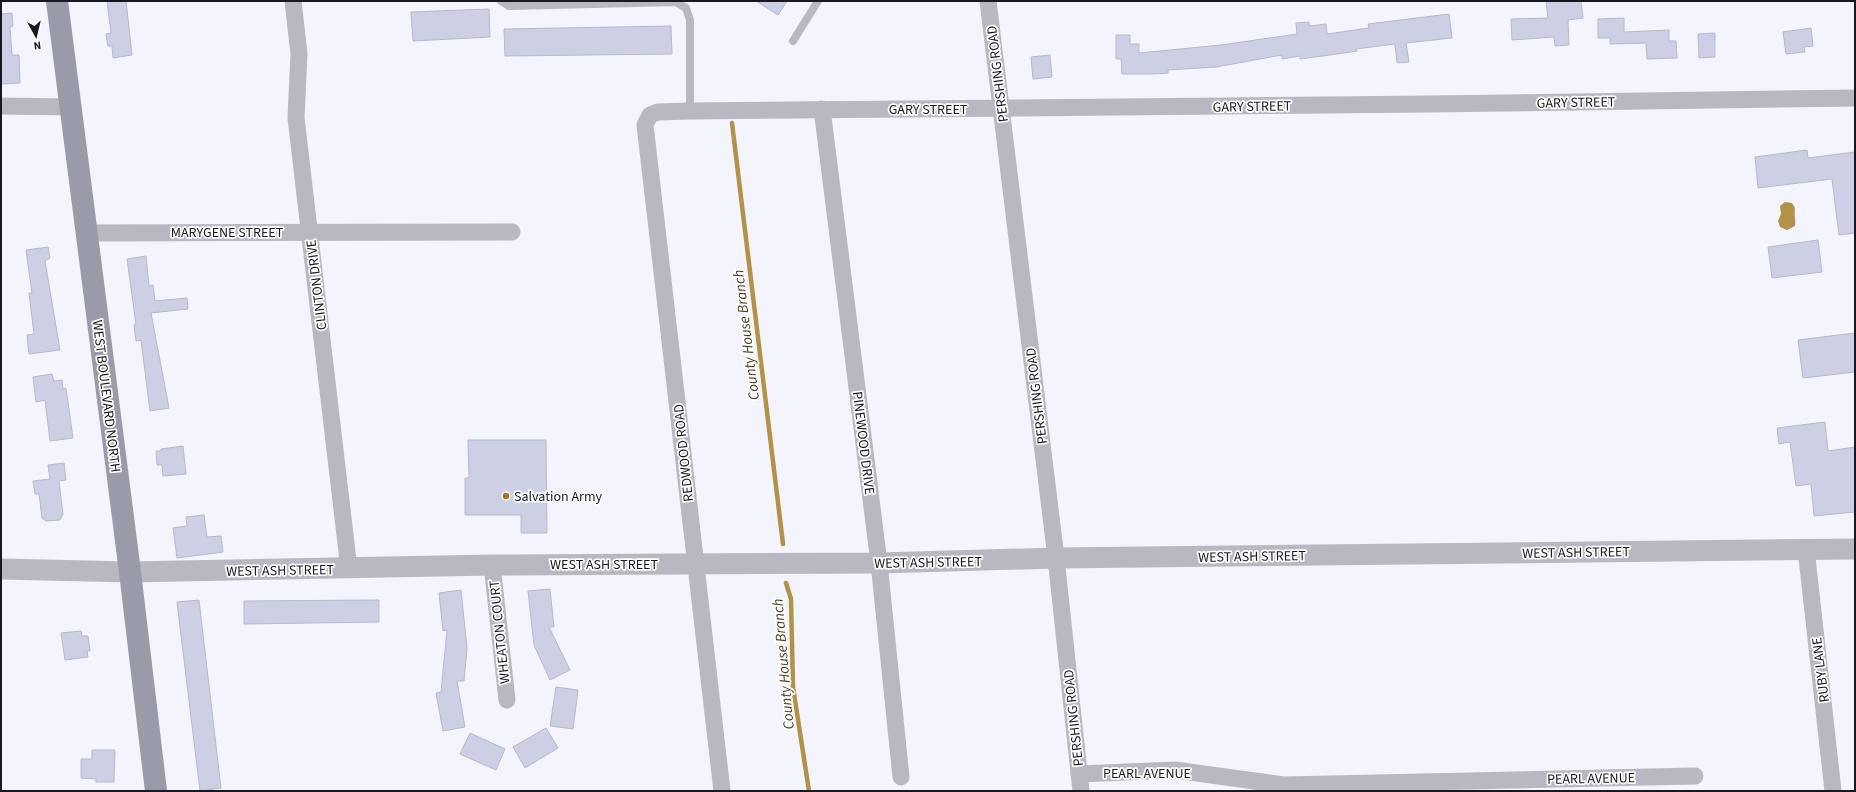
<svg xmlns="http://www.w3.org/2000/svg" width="1856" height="792" viewBox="0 0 1856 792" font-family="'Source Sans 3',sans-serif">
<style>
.water{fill:#b39248}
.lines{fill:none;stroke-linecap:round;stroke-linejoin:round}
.stream{stroke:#b39248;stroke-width:4.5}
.building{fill:#cdd0e5;stroke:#b6b9ce}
.service{stroke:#b7b8c1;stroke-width:8}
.minor{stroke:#b7b8c1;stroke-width:17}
.tertiary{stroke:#b7b8c1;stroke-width:21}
.secondary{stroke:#999ba8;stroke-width:22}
.poi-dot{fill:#9d7a26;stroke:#fff;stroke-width:1.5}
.labels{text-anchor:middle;stroke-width:3.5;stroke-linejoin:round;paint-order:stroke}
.street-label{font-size:14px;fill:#181920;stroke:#fff}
.poi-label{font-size:14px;fill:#181920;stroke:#fff;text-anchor:start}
.water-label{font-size:15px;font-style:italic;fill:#4d3f1e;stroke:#fff}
</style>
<rect width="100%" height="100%" fill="#f3f4fd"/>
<path class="water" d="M1785,202L1792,203L1795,208C1794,215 1796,220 1795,226L1787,230L1780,227L1778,221L1781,214L1780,206Z"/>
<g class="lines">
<g class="stream">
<path d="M732,123L783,544"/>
<path d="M786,583L791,599L793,687L809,791"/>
</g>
</g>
<g class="building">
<path d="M107,1H126L132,55L113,58L112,46H108L106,34L111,33Z"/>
<path d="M756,1H787L778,15Z"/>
<path d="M1546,1H1581L1583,18L1568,20L1569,45L1555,46L1554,37L1512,40L1511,19L1548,18Z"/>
<path d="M489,9L490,37L413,41L411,12Z"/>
<path d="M12,13L13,26L10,27L12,55H19L20,83L1,84V14Z"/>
<path d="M1449,14L1452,38L1406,43L1409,62L1397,63L1395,44L1356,49L1357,51L1330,55L1300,59V56L1282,59V55L1216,67L1168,70V73L1153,74H1122L1121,59H1116V35H1130V44H1139V53L1221,45L1297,34L1296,23L1309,22V26L1326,24L1327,34L1369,28L1368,24Z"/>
<path d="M1624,18V32L1669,30V41H1676L1677,58L1647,59L1646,43L1610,44V38H1598V19Z"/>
<path d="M671,26L672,54L505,56L504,29Z"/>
<path d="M1811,28L1813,46L1804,47L1805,52L1786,54L1783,32Z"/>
<path d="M1715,33V57L1699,58L1698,34Z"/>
<path d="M1050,55L1052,77L1033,79L1031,57Z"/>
<path d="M1807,150L1808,158L1855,152V233L1839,235L1832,179L1758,188L1755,157Z"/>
<path d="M1818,240L1822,272L1772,278L1768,247Z"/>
<path d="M48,247L50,258L45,261L60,350L29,354L27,335L34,334L29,293H32L26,250Z"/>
<path d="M146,256L149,286L153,285L155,301L187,298L188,309L151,313L169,408L150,411L141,340L136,341L134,325L136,324L127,259Z"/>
<path d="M1855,333V372L1803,378L1798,340Z"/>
<path d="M52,374L54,381L62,380L63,389L66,388L73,438L50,441L45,400L36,402L33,377Z"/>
<path d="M1825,422L1828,451L1855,447V512L1814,516L1811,484L1796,486L1790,442L1779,444L1777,428Z"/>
<path d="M468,440H546L547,533H521V515H465V478H469Z"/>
<path d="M183,446L186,474L163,476L162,465H157L156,451H161V449Z"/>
<path d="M64,463L66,480L59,481L63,514L60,520L46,521L42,518L39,494H35L33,481L50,479L48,465Z"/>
<path d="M204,515L207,537L221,536L223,552L177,558L173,528L187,526L186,517Z"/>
<path d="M550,589L554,627H549L570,670L550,680L534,645L528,591Z"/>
<path d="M461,590L467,648L464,681H457L465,727L443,731L436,693L441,692L447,630L443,631L439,593Z"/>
<path d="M199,600L221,788L200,791L177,602Z"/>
<path d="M379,600V622L244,624V601Z"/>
<path d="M81,631L82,636H88L90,651H87L88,657L65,660L61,633Z"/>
<path d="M556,687L578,690L573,729L550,726Z"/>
<path d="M546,728L558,748L525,768L513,747Z"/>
<path d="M470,733L505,749L496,770L460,754Z"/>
<path d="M92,750H115L114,782H96V779L81,778V759H92Z"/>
</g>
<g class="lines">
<g class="service">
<path d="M501,1L509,6L676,2L686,8L690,20V111"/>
<path d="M793,41L818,1"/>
</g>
<g class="minor">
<path d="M293,1L299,54L296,118L349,569"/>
<path d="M988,1L1056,558L1081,791"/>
<path d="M1,106L71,107"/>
<path d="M822,109L879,563L901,777"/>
<path d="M86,233L512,232"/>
<path d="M1806,549L1833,791"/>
<path d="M492,565L507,700"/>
<path d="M1079,774L1175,770L1284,785L1695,776"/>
<path d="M722,791L645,125L650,115L658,112L690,111L1430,104L1855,98"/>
</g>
<path class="tertiary" d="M1,569L130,572L492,565L879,563L1056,558L1855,549"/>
<path class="secondary" d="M57,1L130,572L156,791"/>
</g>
<circle class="poi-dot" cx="506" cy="496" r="4"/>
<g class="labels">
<g class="street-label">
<text transform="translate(997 74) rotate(-97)" y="5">PERSHING ROAD</text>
<text transform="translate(1576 102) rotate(-1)" y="5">GARY STREET</text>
<text transform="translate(1252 106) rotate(-1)" y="5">GARY STREET</text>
<text x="928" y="114">GARY STREET</text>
<text x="227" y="237">MARYGENE STREET</text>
<text transform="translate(316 285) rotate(-97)" y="5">CLINTON DRIVE</text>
<text transform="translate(107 396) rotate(83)" y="5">WEST BOULEVARD NORTH</text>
<text transform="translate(1036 396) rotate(-97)" y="5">PERSHING ROAD</text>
<text transform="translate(864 443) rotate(83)" y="5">PINEWOOD DRIVE</text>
<text transform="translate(683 453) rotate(-96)" y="5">REDWOOD ROAD</text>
<text transform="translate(1576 552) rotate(-1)" y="5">WEST ASH STREET</text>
<text transform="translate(1252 556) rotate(-1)" y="5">WEST ASH STREET</text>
<text transform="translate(928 562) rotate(-1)" y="5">WEST ASH STREET</text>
<text x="604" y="569">WEST ASH STREET</text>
<text transform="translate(280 570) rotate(-1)" y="5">WEST ASH STREET</text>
<text transform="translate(499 632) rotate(-96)" y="5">WHEATON COURT</text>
<text transform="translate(1820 670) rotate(-97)" y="5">RUBY LANE</text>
<text transform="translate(1073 718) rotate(-96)" y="5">PERSHING ROAD</text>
<text x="1147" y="778">PEARL AVENUE</text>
<text transform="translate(1591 778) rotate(-1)" y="5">PEARL AVENUE</text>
</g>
<g class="poi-label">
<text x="514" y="501">Salvation Army</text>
</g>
<g class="water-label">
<text transform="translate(746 335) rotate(-97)" y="5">County House Branch</text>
<text transform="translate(783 664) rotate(-95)" y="5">County House Branch</text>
</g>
</g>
<rect width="1856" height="792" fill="none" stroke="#181920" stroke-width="4"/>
<g transform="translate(36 36) rotate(172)" stroke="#ffffff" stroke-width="3" paint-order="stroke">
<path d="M0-3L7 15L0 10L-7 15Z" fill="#181920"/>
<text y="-6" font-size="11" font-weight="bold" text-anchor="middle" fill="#181920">N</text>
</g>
</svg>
